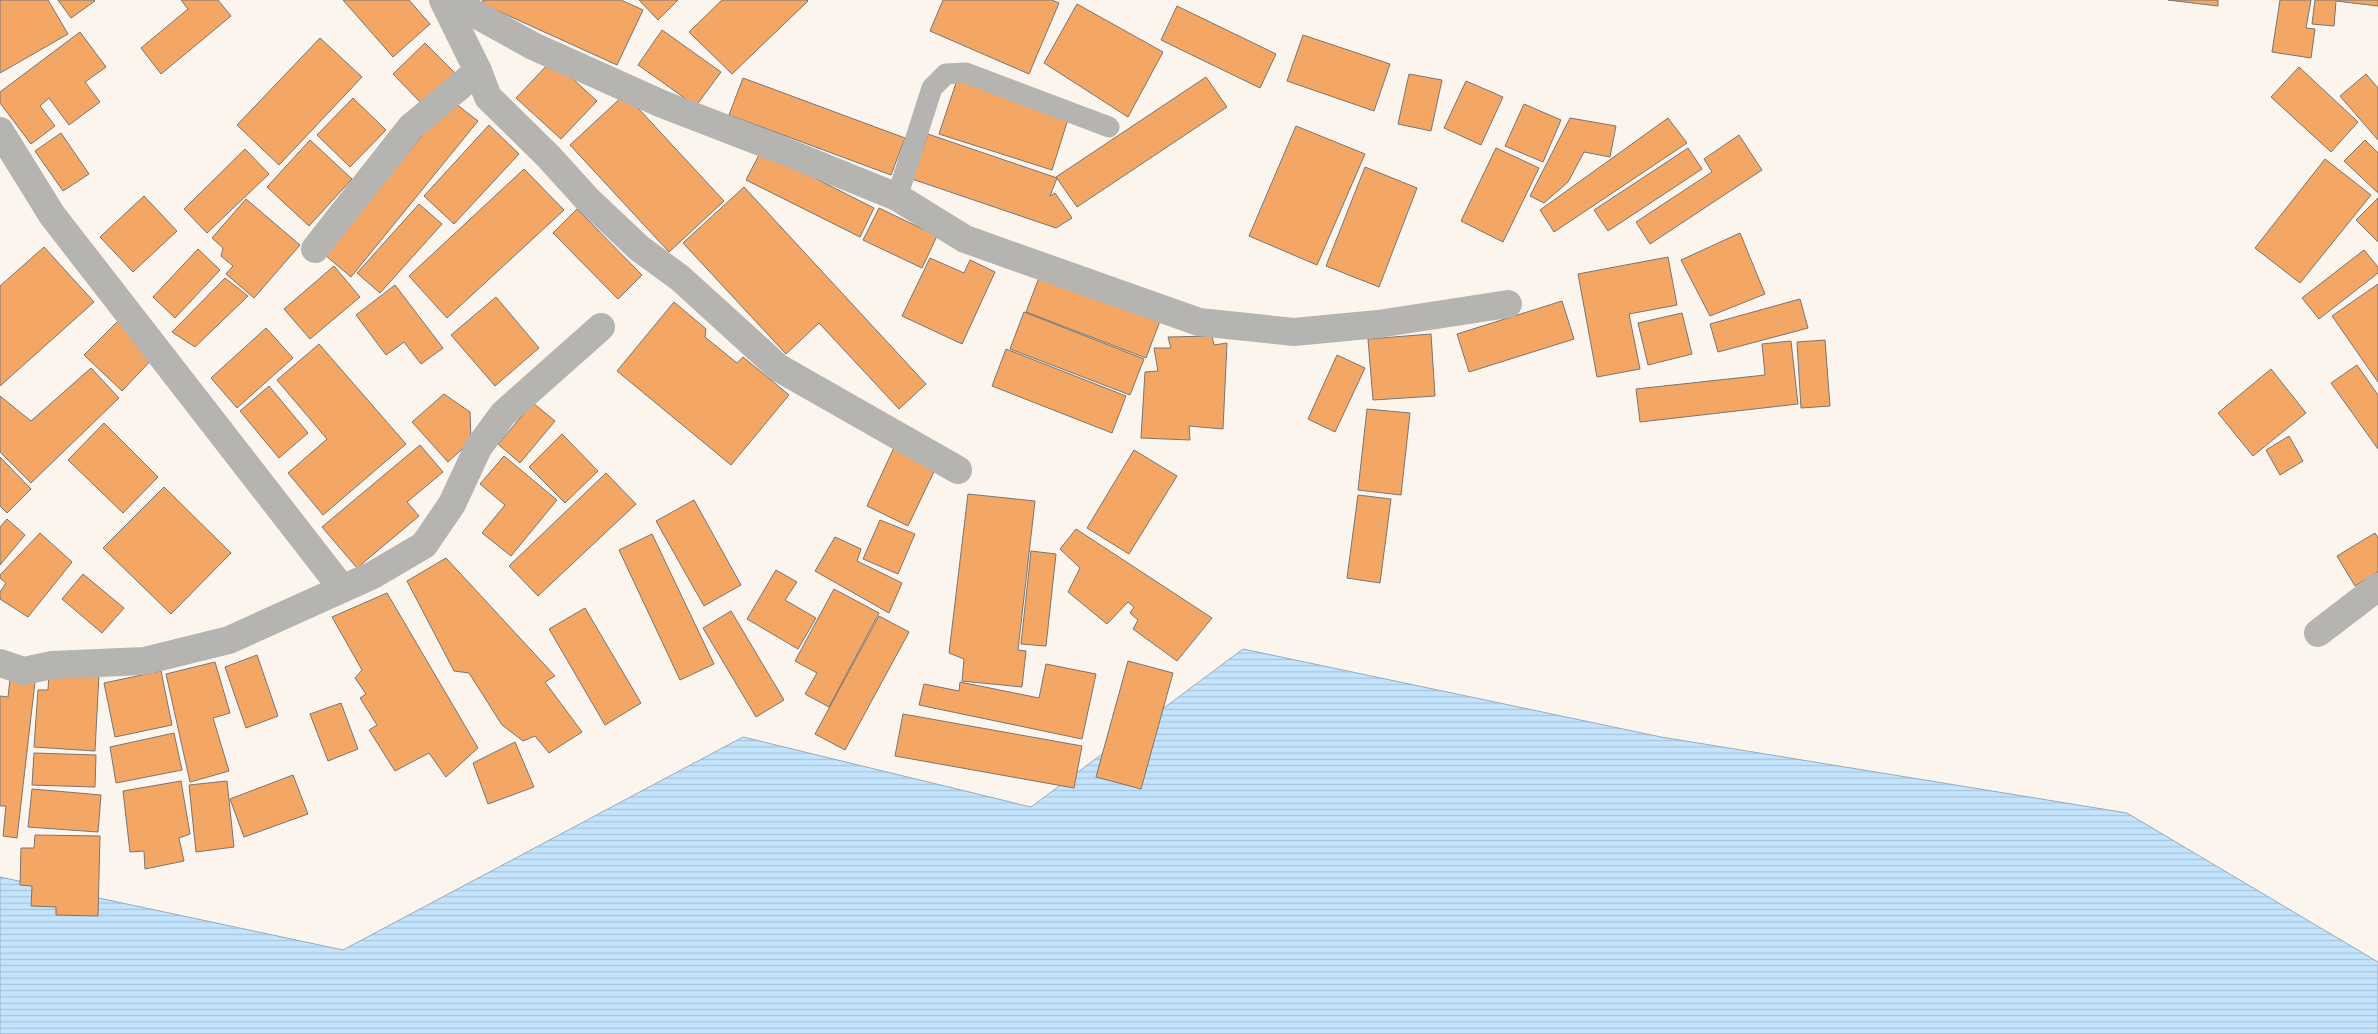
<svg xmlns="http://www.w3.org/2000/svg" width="2378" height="1034" viewBox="0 0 2378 1034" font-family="'Playfair Display',serif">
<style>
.water{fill:url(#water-rules);stroke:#96acbd}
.building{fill:#f4a764;stroke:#7b7570}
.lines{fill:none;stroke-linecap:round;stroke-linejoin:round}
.lane{stroke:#b6b4b1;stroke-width:21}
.street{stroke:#b6b4b1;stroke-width:28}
</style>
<defs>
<pattern id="water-rules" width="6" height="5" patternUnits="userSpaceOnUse" patternTransform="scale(1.25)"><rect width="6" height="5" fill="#c4e4fe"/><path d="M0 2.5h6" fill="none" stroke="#a9c4da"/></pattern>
</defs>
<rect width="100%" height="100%" fill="#fbf5ee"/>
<path class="water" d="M1243,649L1661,737L2127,813L2378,962V1034H0V877L343,950L743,737L1031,807Z"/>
<g class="building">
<path d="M0,0H48L68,34L0,73Z"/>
<path d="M58,0H94L95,1L71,18Z"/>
<path d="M181,0H218L231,16L161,74L141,48L188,9Z"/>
<path d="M343,0H409L430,24L393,57Z"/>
<path d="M482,0H621L643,10L617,65L485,5Z"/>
<path d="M639,0H678L658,20Z"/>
<path d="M722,0H807L808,1L732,74L689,32Z"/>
<path d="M943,0H1052L1059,3L1029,74L930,31Z"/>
<path d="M2168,0H2218V6Z"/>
<path d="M2280,0H2311L2306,28L2315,29L2311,58L2272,52Z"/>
<path d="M2315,0H2378V6L2336,1L2334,26L2312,24Z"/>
<path d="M1077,4L1163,52L1128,117L1044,63Z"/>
<path d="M1177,6L1276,54L1260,88L1161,40Z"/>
<path d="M662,30L721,72L696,106L638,65Z"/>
<path d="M80,32L106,67L85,82L100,102L69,125L49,98L40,106L55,126L31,144L0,103V92Z"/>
<path d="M1303,35L1390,64L1374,111L1287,81Z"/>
<path d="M320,38L362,77L279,165L237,125Z"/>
<path d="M425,43L455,73L423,105L393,74Z"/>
<path d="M552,60L597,101L561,139L516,98Z"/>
<path d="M2299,67L2358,122L2331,152L2271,97Z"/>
<path d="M1409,74L1442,80L1431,131L1398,124Z"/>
<path d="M2366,74L2378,88V140L2340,96Z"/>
<path d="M1206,77L1227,107L1077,207L1056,177Z"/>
<path d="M743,78L905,138L891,175L729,115Z"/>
<path d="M957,80L1069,116L1052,170L939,134Z"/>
<path d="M1466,81L1503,97L1481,145L1444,128Z"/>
<path d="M625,94L724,201L669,252L570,145Z"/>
<path d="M353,98L386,130L350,167L317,135Z"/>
<path d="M451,100L478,121L351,277L325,255Z"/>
<path d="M1524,104L1561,120L1543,162L1505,146Z"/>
<path d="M1570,118L1616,126L1610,157L1584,152L1568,182L1544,203L1530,196Z"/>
<path d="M1668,118L1687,143L1554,232L1540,210Z"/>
<path d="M489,125L519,154L454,224L424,196Z"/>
<path d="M1296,126L1365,154L1317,265L1249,236Z"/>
<path d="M61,133L89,174L63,191L35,151Z"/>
<path d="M928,134L1057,178L1050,196L1055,193L1072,218L1056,228L912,179Z"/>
<path d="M1739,135L1762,170L1650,244L1636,222L1712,172L1704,159Z"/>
<path d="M310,140L352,179L309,226L267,187Z"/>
<path d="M2365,140L2378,153V193L2344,161Z"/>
<path d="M1496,148L1539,168L1503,242L1461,221Z"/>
<path d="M1688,148L1702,169L1608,231L1594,210Z"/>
<path d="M245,149L269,174L207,233L184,209Z"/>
<path d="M761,151L874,208L860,237L746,180Z"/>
<path d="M2325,159L2371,195L2300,283L2255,248Z"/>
<path d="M1365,167L1417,188L1379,287L1326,266Z"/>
<path d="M524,169L564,210L447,318L409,276Z"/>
<path d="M744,187L926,384L899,409L819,323L786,354L683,243Z"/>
<path d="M144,196L177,231L133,272L100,237Z"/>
<path d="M2378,198V242L2356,220Z"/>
<path d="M246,199L300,245L254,298L226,274L233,266L221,256L223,248L212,238Z"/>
<path d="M419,204L442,224L380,293L357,273Z"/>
<path d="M879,208L937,236L922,268L863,240Z"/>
<path d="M577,209L642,275L618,299L553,233Z"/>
<path d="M1740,233L1765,294L1710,316L1681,260Z"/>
<path d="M44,247L94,302L0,386V286Z"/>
<path d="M198,249L220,270L175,318L153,297Z"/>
<path d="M2364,250L2378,267V273L2319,319L2302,298Z"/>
<path d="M1668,257L1677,305L1629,314L1640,369L1597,377L1578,274Z"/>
<path d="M930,258L964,273L970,260L995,272L962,344L902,316Z"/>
<path d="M334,266L360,297L310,339L284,309Z"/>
<path d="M1040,275L1160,321L1146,358L1026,312Z"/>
<path d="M225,278L248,296L195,347L172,332Z"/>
<path d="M2378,284V382L2332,316Z"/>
<path d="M395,285L443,348L421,364L404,342L386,355L356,315Z"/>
<path d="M496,297L539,348L495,386L451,335Z"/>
<path d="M1800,299L1808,328L1718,352L1710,324Z"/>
<path d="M1562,301L1574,339L1469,372L1457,334Z"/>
<path d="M674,302L706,329L705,337L737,363L743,357L789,395L731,465L617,371Z"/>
<path d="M1024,312L1144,359L1130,395L1010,349Z"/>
<path d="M1682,313L1692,354L1648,365L1638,323Z"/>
<path d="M118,321L155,356L122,391L84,355Z"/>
<path d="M266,328L293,358L237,408L211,378Z"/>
<path d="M1431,334L1435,396L1373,400L1368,339Z"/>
<path d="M1212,336L1214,345L1227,343L1223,429L1189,426L1190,440L1141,438L1145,372L1158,371L1154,348H1171L1168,337Z"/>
<path d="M1825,340L1830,406L1801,408L1797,342Z"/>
<path d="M1791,341L1798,404L1640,422L1636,389L1765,375L1762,344Z"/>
<path d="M319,344L406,444L323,515L288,473L327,439L277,380Z"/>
<path d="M1006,349L1126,396L1112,433L992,386Z"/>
<path d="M1337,355L1365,368L1335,432L1308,419Z"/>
<path d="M2357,365L2378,395V449L2331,383Z"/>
<path d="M91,368L119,398L31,483L0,452V396L31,421Z"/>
<path d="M2271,369L2306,413L2253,456L2218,413Z"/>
<path d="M269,386L308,433L279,458L240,411Z"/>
<path d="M444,394L470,412L471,441L448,462L412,422Z"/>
<path d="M533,403L555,421L520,463L498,444Z"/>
<path d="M1367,409L1410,413L1401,495L1358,490Z"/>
<path d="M104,423L158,477L123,513L68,460Z"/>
<path d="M562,434L598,471L565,503L529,467Z"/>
<path d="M2289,436L2303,461L2280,475L2266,450Z"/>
<path d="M897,441L939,461L908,526L867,506Z"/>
<path d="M420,445L443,472L407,502L419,516L357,568L322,527Z"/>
<path d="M1134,450L1177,476L1129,554L1087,528Z"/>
<path d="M504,456L557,500L511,556L482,533L505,505L480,484Z"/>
<path d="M0,457L31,489L7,513L0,506Z"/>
<path d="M606,473L636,504L538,596L509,566Z"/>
<path d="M164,487L231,553L171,614L103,548Z"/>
<path d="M968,494L1035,501L1018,650L1026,651L1022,687L962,681L964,659L949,653Z"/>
<path d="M1358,495L1391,499L1380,583L1347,578Z"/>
<path d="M694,500L741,585L704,606L656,521Z"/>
<path d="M7,519L25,535L0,565V527Z"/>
<path d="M880,520L915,534L898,574L863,559Z"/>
<path d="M1076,529L1212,618L1177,661L1133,629L1138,620L1130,613L1134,607L1128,602L1107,624L1068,592L1080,568L1060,549Z"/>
<path d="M40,533L72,562L28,617L0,599V592L6,583L0,578V575Z"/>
<path d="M2375,533L2378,538V572L2355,586L2337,556Z"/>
<path d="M652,534L714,664L680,680L619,550Z"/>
<path d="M835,537L861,549L857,561L902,583L889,613L815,571Z"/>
<path d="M1031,551L1056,554L1046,646L1021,644Z"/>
<path d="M446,558L555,676L545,682L582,732L549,753L535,736L523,741L502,725L469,673L454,671L407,581Z"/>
<path d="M776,570L797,582L785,600L816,618L798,649L747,619Z"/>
<path d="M83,574L124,608L102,633L62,599Z"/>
<path d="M834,589L879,613L829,707L805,694L817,673L795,661Z"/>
<path d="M387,593L478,748L446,777L429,753L395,771L369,730L377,725L360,698L366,694L355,678L362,670L332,617Z"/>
<path d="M585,608L641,703L605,725L549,629Z"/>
<path d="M731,611L784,700L756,717L703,628Z"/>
<path d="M879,616L909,632L845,750L815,734Z"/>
<path d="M257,655L278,716L246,728L225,667Z"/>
<path d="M1128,661L1173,673L1141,789L1096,777Z"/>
<path d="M215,662L230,713L213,718L229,771L190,782L166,674Z"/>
<path d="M1046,664L1096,674L1082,739L919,705L924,684L959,691L960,682L1039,698Z"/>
<path d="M161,671L172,725L115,737L104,683Z"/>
<path d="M49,672L99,674L95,751L34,747L38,690H48Z"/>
<path d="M10,679L35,682L17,838L3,836L6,806H0V696L8,697Z"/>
<path d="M341,703L358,749L328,761L310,714Z"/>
<path d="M903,714L1082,746L1074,788L895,756Z"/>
<path d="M174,733L182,770L116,783L110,747Z"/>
<path d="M515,742L534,787L488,804L473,763Z"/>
<path d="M34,753L96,755L95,787L32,785Z"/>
<path d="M293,775L308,814L244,837L230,799Z"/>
<path d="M181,781L190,834L179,838L184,861L145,869L144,851L130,852L123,791Z"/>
<path d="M227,781L234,847L196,852L189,785Z"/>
<path d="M32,789L101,795L98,832L28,827Z"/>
<path d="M35,835L100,836L98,916L56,915V907L31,906L32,886L20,885L21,848H34Z"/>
</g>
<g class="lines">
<path class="lane" d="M897,197L932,88L946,74L966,73L1109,127"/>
<g class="street">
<path d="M443,0L478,71L488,97L549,157L587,199L639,248L680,278L779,368L958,470"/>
<path d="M450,0L533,46L662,104L779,149L897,197L965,239L1199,322L1294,332L1378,324L1508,304"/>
<path d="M0,131L52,215L341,587"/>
<path d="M315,249L411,127L478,71"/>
<path d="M2318,633L2378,587"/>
<path d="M0,663L24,671L52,665L144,661L229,640L373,575L424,545L452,504L478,448L503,414L601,327"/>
</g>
</g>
</svg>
